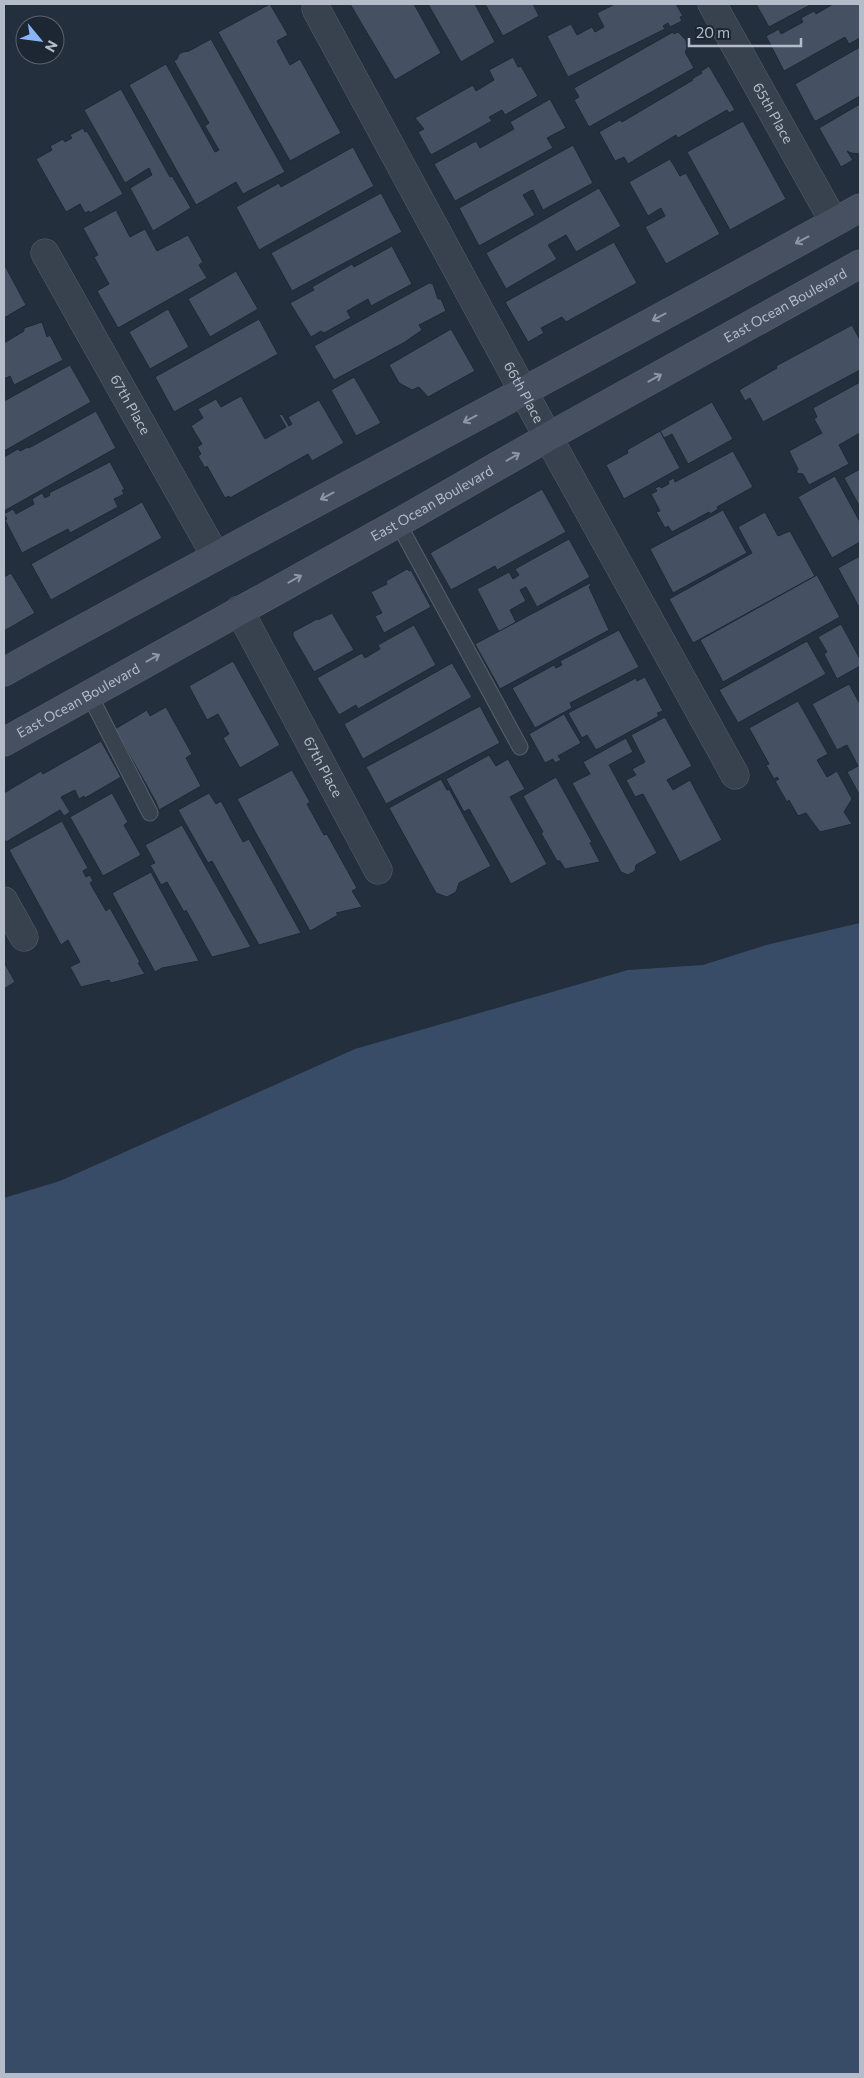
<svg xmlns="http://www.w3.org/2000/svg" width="864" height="2078" viewBox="0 0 864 2078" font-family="Commissioner,sans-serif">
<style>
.water{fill:#394c67}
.building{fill:#455162;stroke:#1f2835}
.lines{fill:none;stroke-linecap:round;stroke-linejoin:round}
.lane-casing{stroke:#565f6c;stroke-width:17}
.street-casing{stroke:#565f6c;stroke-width:29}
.secondary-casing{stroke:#565f6c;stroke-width:29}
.lane{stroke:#38414e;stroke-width:15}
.street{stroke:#38414e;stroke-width:28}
.secondary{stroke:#465061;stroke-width:28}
.oneway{stroke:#8e96a5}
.labels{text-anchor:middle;stroke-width:5;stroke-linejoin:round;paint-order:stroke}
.street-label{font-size:14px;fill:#b4bcc9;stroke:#1d2633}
</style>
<rect width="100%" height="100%" fill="#242f3e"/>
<path class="water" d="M860,923V2074H4V1198L60,1181L355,1049L628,970L703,965L766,945Z"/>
<g class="building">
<path d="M270,4L288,35L277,41L290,65L300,59L341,133L290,161L218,32Z"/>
<path d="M350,4H414L441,53L395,80Z"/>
<path d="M428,4H475L495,42L461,62Z"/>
<path d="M485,4H533L539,16L503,36Z"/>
<path d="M615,4H676L683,16L680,17L682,21L670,27L668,23L663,26L665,29L568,77L547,36L571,24L577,35L592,27L595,32L604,27L597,13Z"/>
<path d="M756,4H812L769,27Z"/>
<path d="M833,4H860V38L849,44L845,37L784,71L766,36L779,29L781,34L803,22L801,18L814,11L816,14Z"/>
<path d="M673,32L674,34L678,32L686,40L687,49L685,52L694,68L589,127L574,100L579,97L574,88Z"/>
<path d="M211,39L285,172L243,194L236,182L196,205L129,85L166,64L215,152L219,150L205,126L209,123L174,61L177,59L179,54L183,52L189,51Z"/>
<path d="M860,47V96L816,121L814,120L795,84Z"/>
<path d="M513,57L518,67L521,66L538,96L505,115L502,110L489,117L492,121L431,155L418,132L424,129L415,118L473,85L476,91L494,80L489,70Z"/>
<path d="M709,66L735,110L729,113L727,110L678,138L676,135L628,164L624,157L615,161L599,132L620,120L622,122L693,80L692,79L702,73L700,72Z"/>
<path d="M121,89L170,177L172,176L191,208L153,231L130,188L152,175L149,168L125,183L84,110Z"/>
<path d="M550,99L566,128L547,138L553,148L455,201L434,164L476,141L480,148L514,129L510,122Z"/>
<path d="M860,104V154L851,153L847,151L853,160L841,167L819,128Z"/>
<path d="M743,121L786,199L730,230L687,152Z"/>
<path d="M83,128L85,132L87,131L123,194L90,213L89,211L85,213L80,204L66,212L36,159L52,150L50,146L63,139L65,142L72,138L70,135Z"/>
<path d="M573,145L593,183L543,210L533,190L530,191L523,195L535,215L479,246L459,208Z"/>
<path d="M353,147L374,186L259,250L236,207L279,183L281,187Z"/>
<path d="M670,159L680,176L686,173L720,234L666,264L645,227L665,216L661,208L648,216L629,182Z"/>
<path d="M599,188L621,226L576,252L566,235L548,245L557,259L506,289L486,253Z"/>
<path d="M381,193L402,232L292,291L271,253Z"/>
<path d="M116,210L130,237L145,229L157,251L188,235L203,262L199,265L207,278L118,328L97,291L109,284L94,257L98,255L83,228Z"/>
<path d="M614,242L637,283L566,322L562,317L541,328L544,333L528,342L505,302Z"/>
<path d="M392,246L412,284L371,306L368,299L347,311L351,318L324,333L321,331L311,337L290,303L314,290L312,287L352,264L354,267Z"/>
<path d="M4,264L26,305L4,318Z"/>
<path d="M236,271L258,309L210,337L188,299Z"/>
<path d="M429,283L433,284L438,299H441L446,311L419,325L422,330L405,342L334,380L314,346Z"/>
<path d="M168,309L189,347L150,369L129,332Z"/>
<path d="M259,319L278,354L174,412L155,377Z"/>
<path d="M42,322L47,337L50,335L63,360L14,385L10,376L4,379V343L24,331V328Z"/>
<path d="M852,325L860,340V370L763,422L750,398L745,401L739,390L777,368L776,366Z"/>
<path d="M451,329L475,371L428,397L419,387L412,390L399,383L389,365Z"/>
<path d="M70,365L91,402L4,451V401Z"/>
<path d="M354,377L381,423L356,436L331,390Z"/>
<path d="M860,382V433L839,445L849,464L809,485L803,474L796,473L798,469L789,451L822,433L814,419L817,417L813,408Z"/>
<path d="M241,396L265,439L286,427L279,415L282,414L289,426L292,424L288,417L319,400L344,443L312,461L308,454L230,498L229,496L225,498L207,466L205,468L198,456L201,454L197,447L202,444L191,426L203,418L198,409L216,399L221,407Z"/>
<path d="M712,402L733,439L688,464L672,434L664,438L660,431Z"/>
<path d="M96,411L116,448L4,511V457L18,449L20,451L28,447L29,448Z"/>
<path d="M660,431L680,468L624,499L606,465L628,453L627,450Z"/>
<path d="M733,451L753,487L717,507L718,509L710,514L709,512L672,532L668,526L665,528L656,512L660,511L651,494L657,491L655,488L660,486L661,488L669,484L668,481L674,478L675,482Z"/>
<path d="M110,462L125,490H122L124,494L114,499L118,507L70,533L68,529L22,553L5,520L7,519L4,514L13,509L16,514L34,504L32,499L42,493L45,498L50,495L49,493Z"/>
<path d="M860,469V507L844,478Z"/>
<path d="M835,476L860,522V542L832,558L798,497Z"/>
<path d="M542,489L566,532L497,570L495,566L451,590L430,553Z"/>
<path d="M142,502L162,538L51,600L31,564Z"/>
<path d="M723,510L747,553L673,593L650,549Z"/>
<path d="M765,512L778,536L790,531L815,576L693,643L669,599L752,553L738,527Z"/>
<path d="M569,539L590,577L537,607L526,587L520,590L526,601L510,610L516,622L499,632L477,589L509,572L513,579L519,575L515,569Z"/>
<path d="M860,556V609L838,568Z"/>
<path d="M407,569L409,571L411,570L431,607L384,633L375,616L382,613L371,592L387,584L386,581Z"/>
<path d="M11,573L35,613L4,631V577Z"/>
<path d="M817,575L840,617L723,682L700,640Z"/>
<path d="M590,583L591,585L589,587L609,630L500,689L475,644Z"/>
<path d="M332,613L354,650L314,672L293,636V632L317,619L318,620Z"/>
<path d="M841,624L860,659V666L837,679L824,654L827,652L818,637Z"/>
<path d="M414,625L436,665L358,709L356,705L339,715L317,678L362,653L365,658L380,649L378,645Z"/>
<path d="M619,630L639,667L570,703L572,708L535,728L512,688L554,665L556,668L562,665L560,661Z"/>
<path d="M807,641L826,674L738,723L719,690Z"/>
<path d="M233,661L280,745L240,768L223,738L229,734L218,714L207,720L189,686Z"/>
<path d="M452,663L472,697L363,759L344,724Z"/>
<path d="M645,677L663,711L657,713L659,716L596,750L587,735L582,738L568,713L636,678L637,681Z"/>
<path d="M849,684L860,704V796L847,772L858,766L847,745L837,750L812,704Z"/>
<path d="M798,701L828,754L817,760L827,777L837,771L852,799L844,812L852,824L820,832L806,813L798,816L789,800L787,802L775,781L779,779L777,777L774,779L766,765L769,764L749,728Z"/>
<path d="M480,706L500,743L386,804L366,767Z"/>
<path d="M166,707L192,754L186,758L201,786L159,810L156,802L115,729L147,710L150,716Z"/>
<path d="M564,714L581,743L558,756L561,760L555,763L553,759L545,763L529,734Z"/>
<path d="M665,717L692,766L667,780L673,790L690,780L722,840L680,862L643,794L635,797L626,780L636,775L632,769L645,762L631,735Z"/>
<path d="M626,738L633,752L609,765L657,853L636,865L635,871L628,875L621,872L572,783L590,774L583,762Z"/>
<path d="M101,741L121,777L85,798L84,796L79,799L75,790L61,797L70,812L64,816L60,810L6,842L4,838V793L41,771L43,774Z"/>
<path d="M489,755L496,766L508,759L525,789L510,797L547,864L511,884L469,809L464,812L446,779Z"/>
<path d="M292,770L310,802L307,804L324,835L327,834L357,888L352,891L362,907L336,913L338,915L310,931L237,799Z"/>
<path d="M556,777L592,842L590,843L600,862L565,869L560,861H557L541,833L543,832L523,796Z"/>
<path d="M441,779L447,790L449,789L491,866L459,883L456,892L447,897L436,893L389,808Z"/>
<path d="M112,793L128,822L124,825L141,855L103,876L70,817Z"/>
<path d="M209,793L216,804L221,801L243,842L249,839L301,933L259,945L212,861L208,863L178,810Z"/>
<path d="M62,821L88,868L83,871L86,877L90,875L93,881L90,883L106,911L110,908L140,962L138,963L145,974L111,983L109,980L81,987L70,967L80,962L68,940L61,945L9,850Z"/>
<path d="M182,825L251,947L212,957L186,910L184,912L167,882L161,885L150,865L155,863L145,845Z"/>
<path d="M151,872L199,961L162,968L155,972L112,893Z"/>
<path d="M4,962L15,982L4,989Z"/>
</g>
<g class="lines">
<defs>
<g id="lane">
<path d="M398,523L520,747"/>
<path d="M89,694L150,813"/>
</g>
<g id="street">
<path id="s1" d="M712,4L834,222"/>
<path id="s2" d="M316,9L548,437L735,775"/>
<path id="s3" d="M45,253L215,555"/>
<path id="s4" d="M239,610L378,870"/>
<path d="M4,901L24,937"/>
</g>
<g id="secondary">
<path d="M4,672C288,515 576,366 860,208"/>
<path id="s5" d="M4,742L398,523L548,437L860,264"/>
</g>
</defs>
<use href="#lane" class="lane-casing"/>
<use href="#street" class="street-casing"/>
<use href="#secondary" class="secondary-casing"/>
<use href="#lane" class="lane"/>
<use href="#street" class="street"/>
<use href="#secondary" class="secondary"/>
</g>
<defs><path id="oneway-shaft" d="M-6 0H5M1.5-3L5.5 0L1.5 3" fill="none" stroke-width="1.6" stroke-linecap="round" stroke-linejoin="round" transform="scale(1.25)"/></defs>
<g class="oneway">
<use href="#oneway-shaft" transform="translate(802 240) rotate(152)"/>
<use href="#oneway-shaft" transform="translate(659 317) rotate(152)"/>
<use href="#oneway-shaft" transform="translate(655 378) rotate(-29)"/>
<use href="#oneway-shaft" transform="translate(470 419) rotate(152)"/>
<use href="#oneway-shaft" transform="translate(513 457) rotate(-30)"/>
<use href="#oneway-shaft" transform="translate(327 496) rotate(152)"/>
<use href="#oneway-shaft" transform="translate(295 579) rotate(-29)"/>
<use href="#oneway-shaft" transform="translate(153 658) rotate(-29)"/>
</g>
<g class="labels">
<g class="street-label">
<text dy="5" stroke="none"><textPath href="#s1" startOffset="125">65th Place</textPath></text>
<text dy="5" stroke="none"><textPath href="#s5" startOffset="895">East Ocean Boulevard</textPath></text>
<text dy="5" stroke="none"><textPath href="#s2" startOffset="436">66th Place</textPath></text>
<text dy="5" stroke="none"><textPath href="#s3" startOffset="174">67th Place</textPath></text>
<text dy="5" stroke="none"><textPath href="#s5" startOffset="490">East Ocean Boulevard</textPath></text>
<text dy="5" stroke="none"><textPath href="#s5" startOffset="85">East Ocean Boulevard</textPath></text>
<text dy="5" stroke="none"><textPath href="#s4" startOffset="178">67th Place</textPath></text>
</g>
</g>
<rect width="864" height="2078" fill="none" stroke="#b4bcc9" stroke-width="10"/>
<g transform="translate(40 40) rotate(119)"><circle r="24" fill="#1d2633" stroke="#59626f"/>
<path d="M0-4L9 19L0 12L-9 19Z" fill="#8ab4f8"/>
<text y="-8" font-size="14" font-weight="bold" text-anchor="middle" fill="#b4bcc9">N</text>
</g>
<path d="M689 38v8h112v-8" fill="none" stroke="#b4bcc9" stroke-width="2.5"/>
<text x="696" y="38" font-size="15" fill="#b4bcc9" stroke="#1d2633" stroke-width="4" paint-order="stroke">20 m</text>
</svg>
